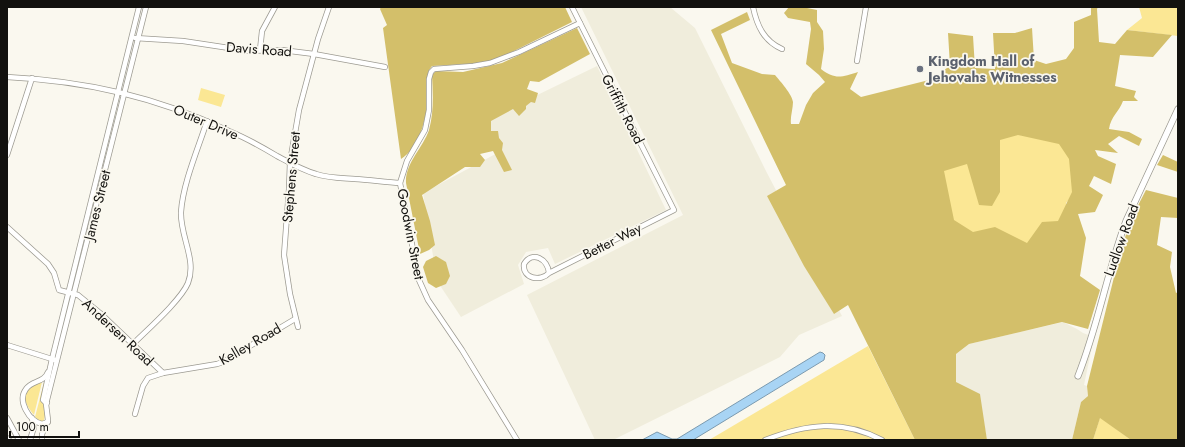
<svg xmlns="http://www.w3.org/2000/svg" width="1185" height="447" viewBox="0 0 1185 447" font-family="Jost,sans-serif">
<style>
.built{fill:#f0eddc}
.green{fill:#fbe794}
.forest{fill:#d3bf6a;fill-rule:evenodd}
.water{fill:#a8d4f4;stroke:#7b9aaf}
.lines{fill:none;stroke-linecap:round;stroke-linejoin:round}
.minor-casing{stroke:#9d9b92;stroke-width:6}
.tertiary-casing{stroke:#9d9b92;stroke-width:7}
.minor{stroke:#fff;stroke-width:4.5}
.tertiary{stroke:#fff;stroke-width:5.5}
.worship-dot{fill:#6b7280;stroke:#faf8ef;stroke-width:1.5}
.labels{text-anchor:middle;stroke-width:3.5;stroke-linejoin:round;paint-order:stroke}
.street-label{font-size:14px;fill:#12110e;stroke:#faf8ef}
.worship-label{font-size:14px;font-weight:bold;fill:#5b616d;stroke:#faf8ef;text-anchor:start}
</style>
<rect width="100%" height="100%" fill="#faf8ef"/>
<g class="built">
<path d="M581,7H670L695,28L767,173L842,316L799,335L780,357L613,440H595L527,295L683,215Z"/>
<path d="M597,66L666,210L555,264L548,248L526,252L518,265L524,284L461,317L437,281L423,193L501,151L486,120Z"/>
<path d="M1063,322L1077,329L1083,333L1094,337L1084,385L1087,386L1088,396L1081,402L1072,440H987L984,423L956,382V354L969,344Z"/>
</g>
<g class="green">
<path d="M1139,7H1178V36L1127,30L1142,18Z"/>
<path d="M201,88L225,95L221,107L198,100Z"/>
<path d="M992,130L1077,145L1078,190L1066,203V219L1075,305L884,181Z"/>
<path d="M868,346L915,440H709Z"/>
<path d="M46,381L42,401L45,404C44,410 46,415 44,420L41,422L35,417L44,382Z"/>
<path d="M42,382L34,415C21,400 21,388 42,382Z"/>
<path d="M1100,417L1131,440H1093Z"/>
</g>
<g class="forest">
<path d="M381,7H565L572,22L504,56L484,63L432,66L429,70C427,79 428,88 428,98C426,119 420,147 401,159L383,28L387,25L380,9Z"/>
<path d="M789,7H802L817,10V22L823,31L824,49L821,69C835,80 842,77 858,72L850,89L861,97L929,80L936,82L941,72L950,66L948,33L973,36L975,68L995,69L993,33H1015L1032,28L1034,60L1046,64L1066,59L1074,48V22L1091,15V7H1098L1097,9L1099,42L1115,44L1127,30L1172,35L1153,57L1120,55L1115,86L1136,91L1134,97L1138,101H1123C1119,112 1111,116 1109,129L1129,132L1142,139L1139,146L1119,136L1108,144L1118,153L1095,150L1098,156L1116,164L1111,184L1094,176L1089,186L1103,195L1095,212L1078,214L1086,238L1080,276L1100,290L1088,329L1062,322L969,344L956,354V382L980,394L987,440H915L848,305L834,314L804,266L767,196L786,185L711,30L747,12L750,20L721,34L732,63L762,74L775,75C780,81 792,94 793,102C793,109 790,117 791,124H799L806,105L813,93L825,82L819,75L806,64L811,29L810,22L788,18L784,13ZM1018,135L1059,144L1069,159L1072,192L1058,221L1042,222L1027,243L995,227L973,232L954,220L944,171L967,164L979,205L992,206L1000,192V140Z"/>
<path d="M577,28L590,54L539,82L530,81L527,89L538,93L535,103L531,102L526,106V109L519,116L513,109L491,121V131H498L499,138L503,143L502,150L512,170L504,172L493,151L480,154L485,160L480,167H465L422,195L430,221L435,245L429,250L420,254L406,183C405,163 423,148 429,130C434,112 433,93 432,75L436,71L463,72L502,63Z"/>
<path d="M1163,155L1178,162V172L1157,165Z"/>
<path d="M1146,190L1178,198V218L1161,217L1157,245L1172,252L1170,267L1176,293L1178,292V436L1177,440H1131L1100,418L1093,440H1072L1081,402L1088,396L1087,386L1120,253L1131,219Z"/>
<path d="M436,256L446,262L450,276L446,284L436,288L428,283L423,267L426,261Z"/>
</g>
<path class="water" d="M820,352L823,353L825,355L824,360L693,440H642L657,432L672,439H677Z"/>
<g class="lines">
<defs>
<g id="minor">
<path d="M753,7C757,26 764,41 782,49"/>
<path d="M135,38L183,41L249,51L282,50L314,54L385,67"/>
<path d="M260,50L262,31L275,7"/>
<path d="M857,61L866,7"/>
<path d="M7,77C87,81 156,97 229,131C246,138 262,147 277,156C290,163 302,170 316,174C328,178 341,178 355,179C370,180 385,182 400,183"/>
<path d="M7,155L32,78"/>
<path d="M7,227L48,264L54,273L59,290L78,295L100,313L163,373"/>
<path d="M549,273C548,259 532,250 524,264C522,279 541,282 549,273L674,210L572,7"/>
<path d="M298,327L290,294L284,255L289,189L290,162L299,110L318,39L329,7"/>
<path d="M133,344C147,330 181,300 188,283C197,260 180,236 181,212C183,183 198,149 207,121"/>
<path d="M7,345L55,360"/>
<path d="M47,403L45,402L43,400L52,359L139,7"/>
<path d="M135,414L143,386L148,378L163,373L217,364L223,362L295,319"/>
<path d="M7,418L19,440"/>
<path d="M48,422L42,424C29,421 17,401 26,389C32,380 44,383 48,372"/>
<path d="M7,438L9,440"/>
<path d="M30,440L34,427L32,418"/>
<path d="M42,440V434L48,420L46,404L146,7"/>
<path d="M517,440L462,350L428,300L419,280L400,183L407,161L425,130L429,110V79L431,72L434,69L473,66L490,63L519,52L580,23"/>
<path d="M765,440C806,424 842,419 882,440"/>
</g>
<path id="tertiary" d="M1078,376C1098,326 1107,272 1126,221L1178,109"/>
</defs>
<use href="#minor" class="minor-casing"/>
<use href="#tertiary" class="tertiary-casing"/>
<use href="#minor" class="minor"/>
<use href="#tertiary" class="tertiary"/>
</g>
<circle class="worship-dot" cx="920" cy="69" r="4"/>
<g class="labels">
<g class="street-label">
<text transform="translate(259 49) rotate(4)" y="5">Davis Road</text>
<text transform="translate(623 109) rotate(63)" y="5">Griffith Road</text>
<text transform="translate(206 122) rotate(23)" y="5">Outer Drive</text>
<text transform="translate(291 177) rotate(-85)" y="5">Stephens Street</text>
<text transform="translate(97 205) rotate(-76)" y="5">James Street</text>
<text transform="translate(411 234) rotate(79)" y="5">Goodwin Street</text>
<text transform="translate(1121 240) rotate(-70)" y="5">Ludlow Road</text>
<text transform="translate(612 241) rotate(-27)" y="5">Better Way</text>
<text transform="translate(118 332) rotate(43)" y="5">Andersen Road</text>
<text transform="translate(250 344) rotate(-30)" y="5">Kelley Road</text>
</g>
<g class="worship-label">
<text x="928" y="66">Kingdom Hall of<tspan x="928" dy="16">Jehovahs Witnesses</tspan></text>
</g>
</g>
<rect width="1185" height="447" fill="none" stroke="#12110e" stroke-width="16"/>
<path d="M10 431v6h69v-6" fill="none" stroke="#12110e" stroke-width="2"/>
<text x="16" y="431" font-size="12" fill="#12110e" stroke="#faf8ef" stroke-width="3" paint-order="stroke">100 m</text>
</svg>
